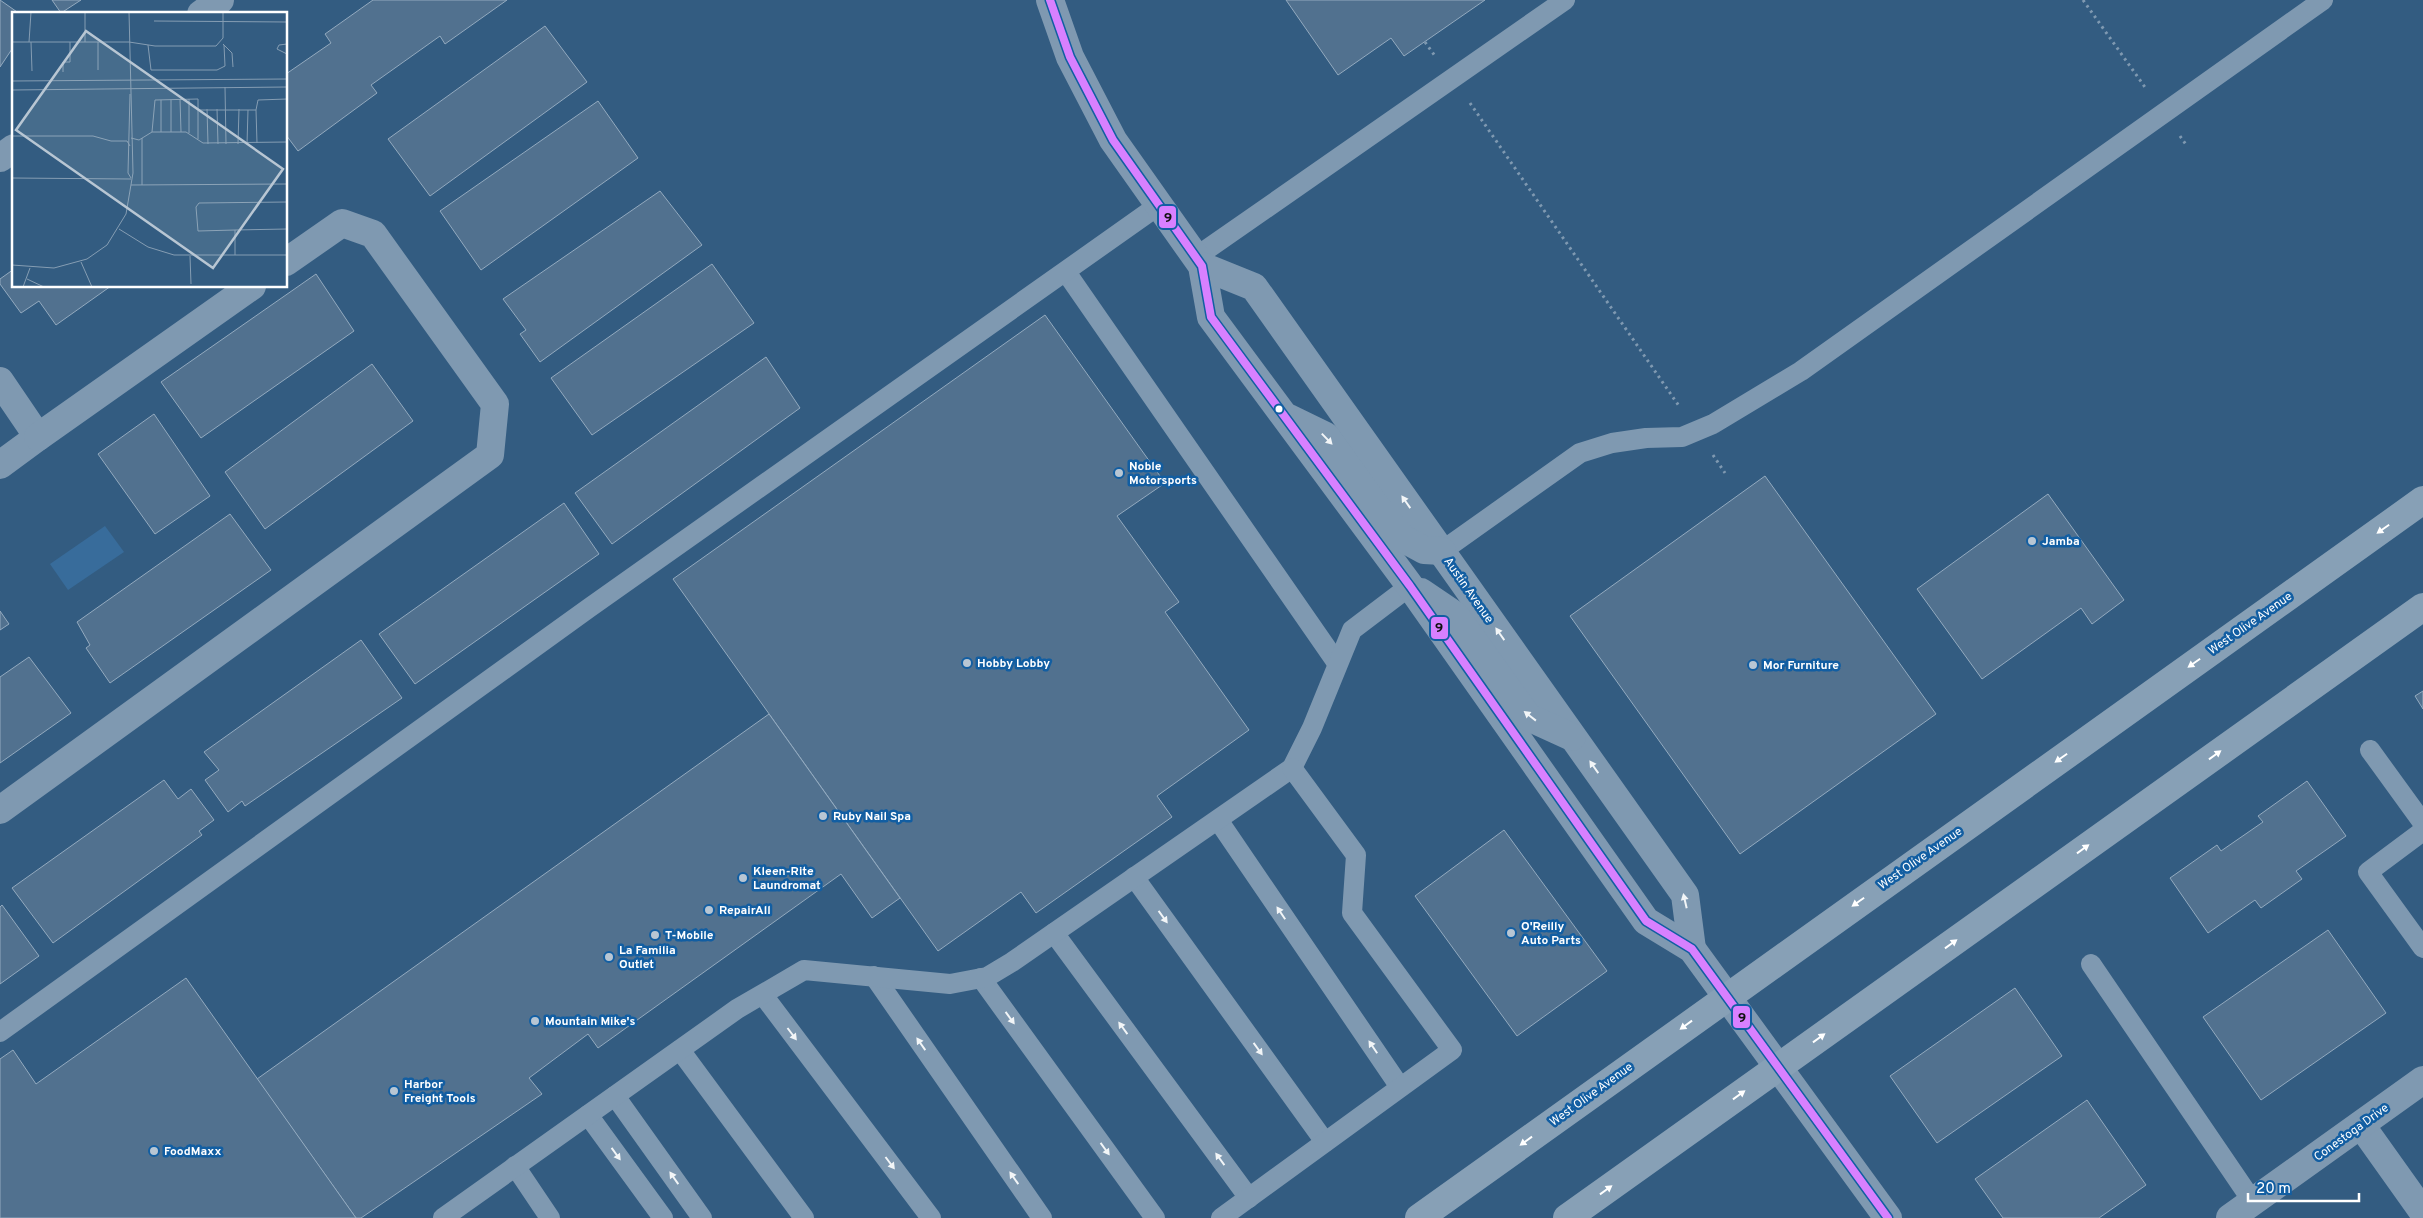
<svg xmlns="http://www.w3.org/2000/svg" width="2423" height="1218" viewBox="0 0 2423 1218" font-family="Overpass,sans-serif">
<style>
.water{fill:#386c9b}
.building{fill:#51718f;stroke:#93aabf}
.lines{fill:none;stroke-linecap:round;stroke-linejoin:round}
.path{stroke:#7f99b1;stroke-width:3;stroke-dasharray:2.5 4;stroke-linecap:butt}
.lane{stroke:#7f99b1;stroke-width:20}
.street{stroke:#7f99b1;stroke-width:28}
.secondary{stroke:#87a0b6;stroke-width:28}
.bus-1-casing{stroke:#125ea2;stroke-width:11}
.bus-1{stroke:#d880ff;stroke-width:8}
.oneway{fill:#f2f5f7}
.oneway2{fill:#fff}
.bus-dot{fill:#fff;stroke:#125ea2;stroke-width:2}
.poi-dot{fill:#b8c6d3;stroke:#125ea2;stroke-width:2}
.labels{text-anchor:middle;stroke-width:5;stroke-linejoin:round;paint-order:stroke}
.poi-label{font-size:12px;font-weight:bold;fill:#fff;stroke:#125ea2;text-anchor:start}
.street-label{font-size:12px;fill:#fff;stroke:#125ea2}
.inset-road{fill:none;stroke:#859db3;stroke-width:1}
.view{fill:#b8c6d3;fill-opacity:0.15;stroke:#b8c6d3;stroke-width:2.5}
.inset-edge{fill:none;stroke:#fff;stroke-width:2.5}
.line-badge{stroke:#125ea2;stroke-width:2}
.pale-badge-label{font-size:14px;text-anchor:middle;font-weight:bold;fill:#111}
</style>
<rect width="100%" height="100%" fill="#335c81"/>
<path class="water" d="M105,526L124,552L68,590L50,564Z"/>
<g class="building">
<path d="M0,0L20,14H14V46L0,67Z"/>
<path d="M52,0H81L61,13Z"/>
<path d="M373,0H507L445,44L440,36L371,85L377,93L298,151L286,135V74L331,43L325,34Z"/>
<path d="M1286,0H1485L1404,56L1391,38L1338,75Z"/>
<path d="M545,26L587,82L430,196L388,139Z"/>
<path d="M598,101L638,158L481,270L440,211Z"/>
<path d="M660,191L702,245L540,362L520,334L526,330L503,299Z"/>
<path d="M712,264L754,323L592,435L551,378Z"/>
<path d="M14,269V286H111L56,325L39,301L21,313L0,284V279Z"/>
<path d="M316,274L354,331L201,438L161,382Z"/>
<path d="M1045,315L1165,483L1117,516L1179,602L1165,612L1249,730L1157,796L1172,817L1036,913L1021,892L938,951L673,579Z"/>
<path d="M766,357L800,408L612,544L575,493Z"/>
<path d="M372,364L413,421L265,529L225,472Z"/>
<path d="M154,414L210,496L155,534L98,454Z"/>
<path d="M1765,476L1936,714L1740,854L1570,616Z"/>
<path d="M2048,494L2124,600L2092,624L2081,608L1982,679L1917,589Z"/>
<path d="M564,503L599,554L415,684L379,634Z"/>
<path d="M230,514L271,570L110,683L86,648L90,645L77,622Z"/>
<path d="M0,611L9,624L0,630Z"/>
<path d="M361,640L402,698L245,806L242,801L228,812L205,780L219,770L204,752Z"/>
<path d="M29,657L71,713L0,763V677Z"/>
<path d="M2423,691V709L2415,696Z"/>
<path d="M769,714L900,898L872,918L841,874L598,1048L588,1034L529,1078L542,1094L361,1218H356L257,1079Z"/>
<path d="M164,780L178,799L191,789L214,820L199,831L202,835L53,943L12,888Z"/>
<path d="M2307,781L2346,836L2296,871L2302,879L2261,908L2255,900L2208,933L2170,878L2217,845L2221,851L2263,822L2258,816Z"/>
<path d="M1504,830L1607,971L1517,1036L1415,896Z"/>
<path d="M2,905L39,956L0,984V907Z"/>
<path d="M2328,930L2386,1013L2261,1100L2203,1017Z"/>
<path d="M186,978L356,1218H0V1059L13,1050L36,1084Z"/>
<path d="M2015,988L2062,1056L1937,1143L1890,1076Z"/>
<path d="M2087,1100L2146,1185L2099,1218H2003L1975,1179Z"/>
</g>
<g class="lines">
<g class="path">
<path d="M2083,0L2147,90"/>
<path d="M1425,42L1435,56"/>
<path d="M1470,103L1679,406"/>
<path d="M2180,136L2187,146"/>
<path d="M1713,455L1725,473"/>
</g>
<g class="lane">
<path d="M1196,257L1565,0"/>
<path d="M1066,272L1337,663"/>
<path d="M1442,551L1580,453L1612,443L1646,438L1682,437L1713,424L1801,371L2323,0"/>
<path d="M2370,750L2423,823"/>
<path d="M1218,820L1400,1087"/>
<path d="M2423,831L2368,872L2423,948"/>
<path d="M1134,877L1325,1142"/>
<path d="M1054,933L1249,1198"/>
<path d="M2091,964L2253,1202"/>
<path d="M874,976L1042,1218"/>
<path d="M981,978L1155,1218"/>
<path d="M763,995L931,1218"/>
<path d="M0,1032L589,608L1159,205"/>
<path d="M680,1050L804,1218"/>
<path d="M615,1096L702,1218"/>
<path d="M588,1115L663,1218"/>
<path d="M515,1166L550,1218"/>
<path d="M443,1218L737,1009L804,970L950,984L987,977L1012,962L1292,768L1312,728L1352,630L1410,586"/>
<path d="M1221,1218L1452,1050L1352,913L1356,855L1292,768"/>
</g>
<g class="street">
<path d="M1050,0L1070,57L1113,140L1202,266L1211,317L1410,586L1646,921L1692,949L1888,1218"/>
<path d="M201,14L220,0"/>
<path d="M0,158L14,148"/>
<path d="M1202,266L1254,287L1685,895L1692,949"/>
<path d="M0,381L38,437L0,465"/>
<path d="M1289,418L1326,436L1379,510L1402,538L1424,550L1442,551"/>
<path d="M38,437L252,286"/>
<path d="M1421,592L1455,615L1528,717L1572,737"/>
<path d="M0,810L490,455L495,404L373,234L342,223L286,262"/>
<path d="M2361,1125L2423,1212"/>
<path d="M2230,1218L2423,1080"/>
</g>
<g class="secondary">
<path d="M1419,1218L2423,500"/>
<path d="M1567,1218L2423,607"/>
</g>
<defs>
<path id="bus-1" d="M1050,0L1070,57L1113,140L1202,266L1211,317L1410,586L1646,921L1692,949L1888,1218"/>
</defs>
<use href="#bus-1" class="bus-1-casing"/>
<use href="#bus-1" class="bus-1"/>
</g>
<defs><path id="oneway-solid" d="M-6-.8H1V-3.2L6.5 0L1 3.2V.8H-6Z" transform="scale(1.25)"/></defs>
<g class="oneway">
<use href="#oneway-solid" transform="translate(1327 439) rotate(46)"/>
<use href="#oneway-solid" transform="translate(1406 502) rotate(-125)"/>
<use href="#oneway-solid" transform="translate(1500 634) rotate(-125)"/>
<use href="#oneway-solid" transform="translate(1530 716) rotate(-142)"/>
<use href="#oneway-solid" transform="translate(1594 767) rotate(-125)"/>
<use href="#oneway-solid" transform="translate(1685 901) rotate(-103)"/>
<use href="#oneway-solid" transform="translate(1281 913) rotate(-124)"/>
<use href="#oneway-solid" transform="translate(1163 917) rotate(54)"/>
<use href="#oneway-solid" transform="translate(1010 1018) rotate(54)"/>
<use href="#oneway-solid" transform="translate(1123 1028) rotate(-126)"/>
<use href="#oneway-solid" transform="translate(792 1034) rotate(53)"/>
<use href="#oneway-solid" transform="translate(921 1044) rotate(-125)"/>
<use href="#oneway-solid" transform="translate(1373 1047) rotate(-124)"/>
<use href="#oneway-solid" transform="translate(1258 1049) rotate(54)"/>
<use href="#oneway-solid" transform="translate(1105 1149) rotate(54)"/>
<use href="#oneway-solid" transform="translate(616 1154) rotate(54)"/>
<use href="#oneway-solid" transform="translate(1220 1159) rotate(-126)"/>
<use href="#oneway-solid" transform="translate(890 1163) rotate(53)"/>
<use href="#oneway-solid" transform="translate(674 1178) rotate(-125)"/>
<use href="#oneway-solid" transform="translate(1014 1178) rotate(-125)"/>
</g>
<g class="oneway2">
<use href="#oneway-solid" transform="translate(2383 529) rotate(145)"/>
<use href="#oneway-solid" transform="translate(2194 663) rotate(145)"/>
<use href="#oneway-solid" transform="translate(2215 755) rotate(-36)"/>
<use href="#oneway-solid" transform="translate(2061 758) rotate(145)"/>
<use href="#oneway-solid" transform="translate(2083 849) rotate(-36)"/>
<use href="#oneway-solid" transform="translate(1858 902) rotate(145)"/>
<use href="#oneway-solid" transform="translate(1951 944) rotate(-36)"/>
<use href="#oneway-solid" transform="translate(1686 1025) rotate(144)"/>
<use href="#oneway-solid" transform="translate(1819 1038) rotate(-36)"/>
<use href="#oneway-solid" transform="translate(1739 1095) rotate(-36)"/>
<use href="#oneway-solid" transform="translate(1526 1141) rotate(144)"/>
<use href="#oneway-solid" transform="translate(1606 1190) rotate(-36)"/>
</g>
<circle class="bus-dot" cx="1279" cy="409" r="4.5"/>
<g class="poi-dot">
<circle cx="1119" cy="473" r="5"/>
<circle cx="2032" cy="541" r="5"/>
<circle cx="967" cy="663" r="5"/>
<circle cx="1753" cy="665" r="5"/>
<circle cx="823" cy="816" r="5"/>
<circle cx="743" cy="878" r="5"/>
<circle cx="709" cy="910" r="5"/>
<circle cx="1511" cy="933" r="5"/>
<circle cx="655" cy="935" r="5"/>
<circle cx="609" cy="957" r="5"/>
<circle cx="535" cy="1021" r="5"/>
<circle cx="394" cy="1091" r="5"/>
<circle cx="154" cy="1151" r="5"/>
</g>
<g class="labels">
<g class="poi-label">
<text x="1129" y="470">Noble<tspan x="1129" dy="14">Motorsports</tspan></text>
<text x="2042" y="545">Jamba</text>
<text x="977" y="667">Hobby Lobby</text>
<text x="1763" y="669">Mor Furniture</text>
<text x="833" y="820">Ruby Nail Spa</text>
<text x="753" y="875">Kleen-Rite<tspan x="753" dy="14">Laundromat</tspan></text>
<text x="719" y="914">RepairAll</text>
<text x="1521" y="930">O'Reilly<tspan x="1521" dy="14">Auto Parts</tspan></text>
<text x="665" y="939">T-Mobile</text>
<text x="619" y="954">La Familia<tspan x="619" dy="14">Outlet</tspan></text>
<text x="545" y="1025">Mountain Mike's</text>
<text x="404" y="1088">Harbor<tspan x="404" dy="14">Freight Tools</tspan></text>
<text x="164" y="1155">FoodMaxx</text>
</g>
<g class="street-label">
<text transform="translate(1469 590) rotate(55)" y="4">Austin Avenue</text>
<text transform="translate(2250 623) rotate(-35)" y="4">West Olive Avenue</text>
<text transform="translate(1920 858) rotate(-35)" y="4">West Olive Avenue</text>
<text transform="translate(1591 1094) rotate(-36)" y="4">West Olive Avenue</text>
<text transform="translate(2351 1132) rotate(-36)" y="4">Conestoga Drive</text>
</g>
</g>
<g transform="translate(12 12)">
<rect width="275" height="275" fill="#335c81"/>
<path class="inset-road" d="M73,0V30M142,9L275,10M0,30H117L143,34H204L211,26V0M17,30L19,0M19,30L20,59M211,32L220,41L221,55M275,32L267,33L265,37L275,42M136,33L139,58H205L213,54L212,33M86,58V30M51,60V50H58V30M0,69L275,67M213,75L214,132M0,78L275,75M118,82L116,161L119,166M168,87L169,120M177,87V121M159,88V120M195,97L196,132M205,97L206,132M186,98H244L246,88L275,87M244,98L245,131M140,120L143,88L186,87V127M149,120V88M0,124H81L99,129H115L118,134M119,126L127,128L140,120H174L191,131L275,130M226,132L227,97M235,132L236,98M0,166L119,167M119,173L275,172M130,173V126M107,217L136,235L162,243H275M223,218L186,219L184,195L187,191L275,190M223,243V218L275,217M178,244L179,272M69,250L80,275M0,253L42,256L75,247L95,233L114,202L121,161L117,0M15,267L32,275M11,275L18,256"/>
<path class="view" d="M74,19L271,157L201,256L4,118Z"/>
<rect width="275" height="275" class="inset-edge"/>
</g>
<g class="line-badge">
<rect x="1158" y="205" width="19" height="24" rx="5" fill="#d880ff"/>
<rect x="1430" y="616" width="19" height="24" rx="5" fill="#d880ff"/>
<rect x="1732" y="1005" width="19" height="24" rx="5" fill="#d880ff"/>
</g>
<g class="pale-badge-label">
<text x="1168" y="222">9</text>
<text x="1439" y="632">9</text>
<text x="1742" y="1022">9</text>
</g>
<path d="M2248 1193v8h111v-8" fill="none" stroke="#ffffff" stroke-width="2.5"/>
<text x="2256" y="1193" font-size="15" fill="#ffffff" stroke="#125ea2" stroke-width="4" paint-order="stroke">20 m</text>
</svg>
